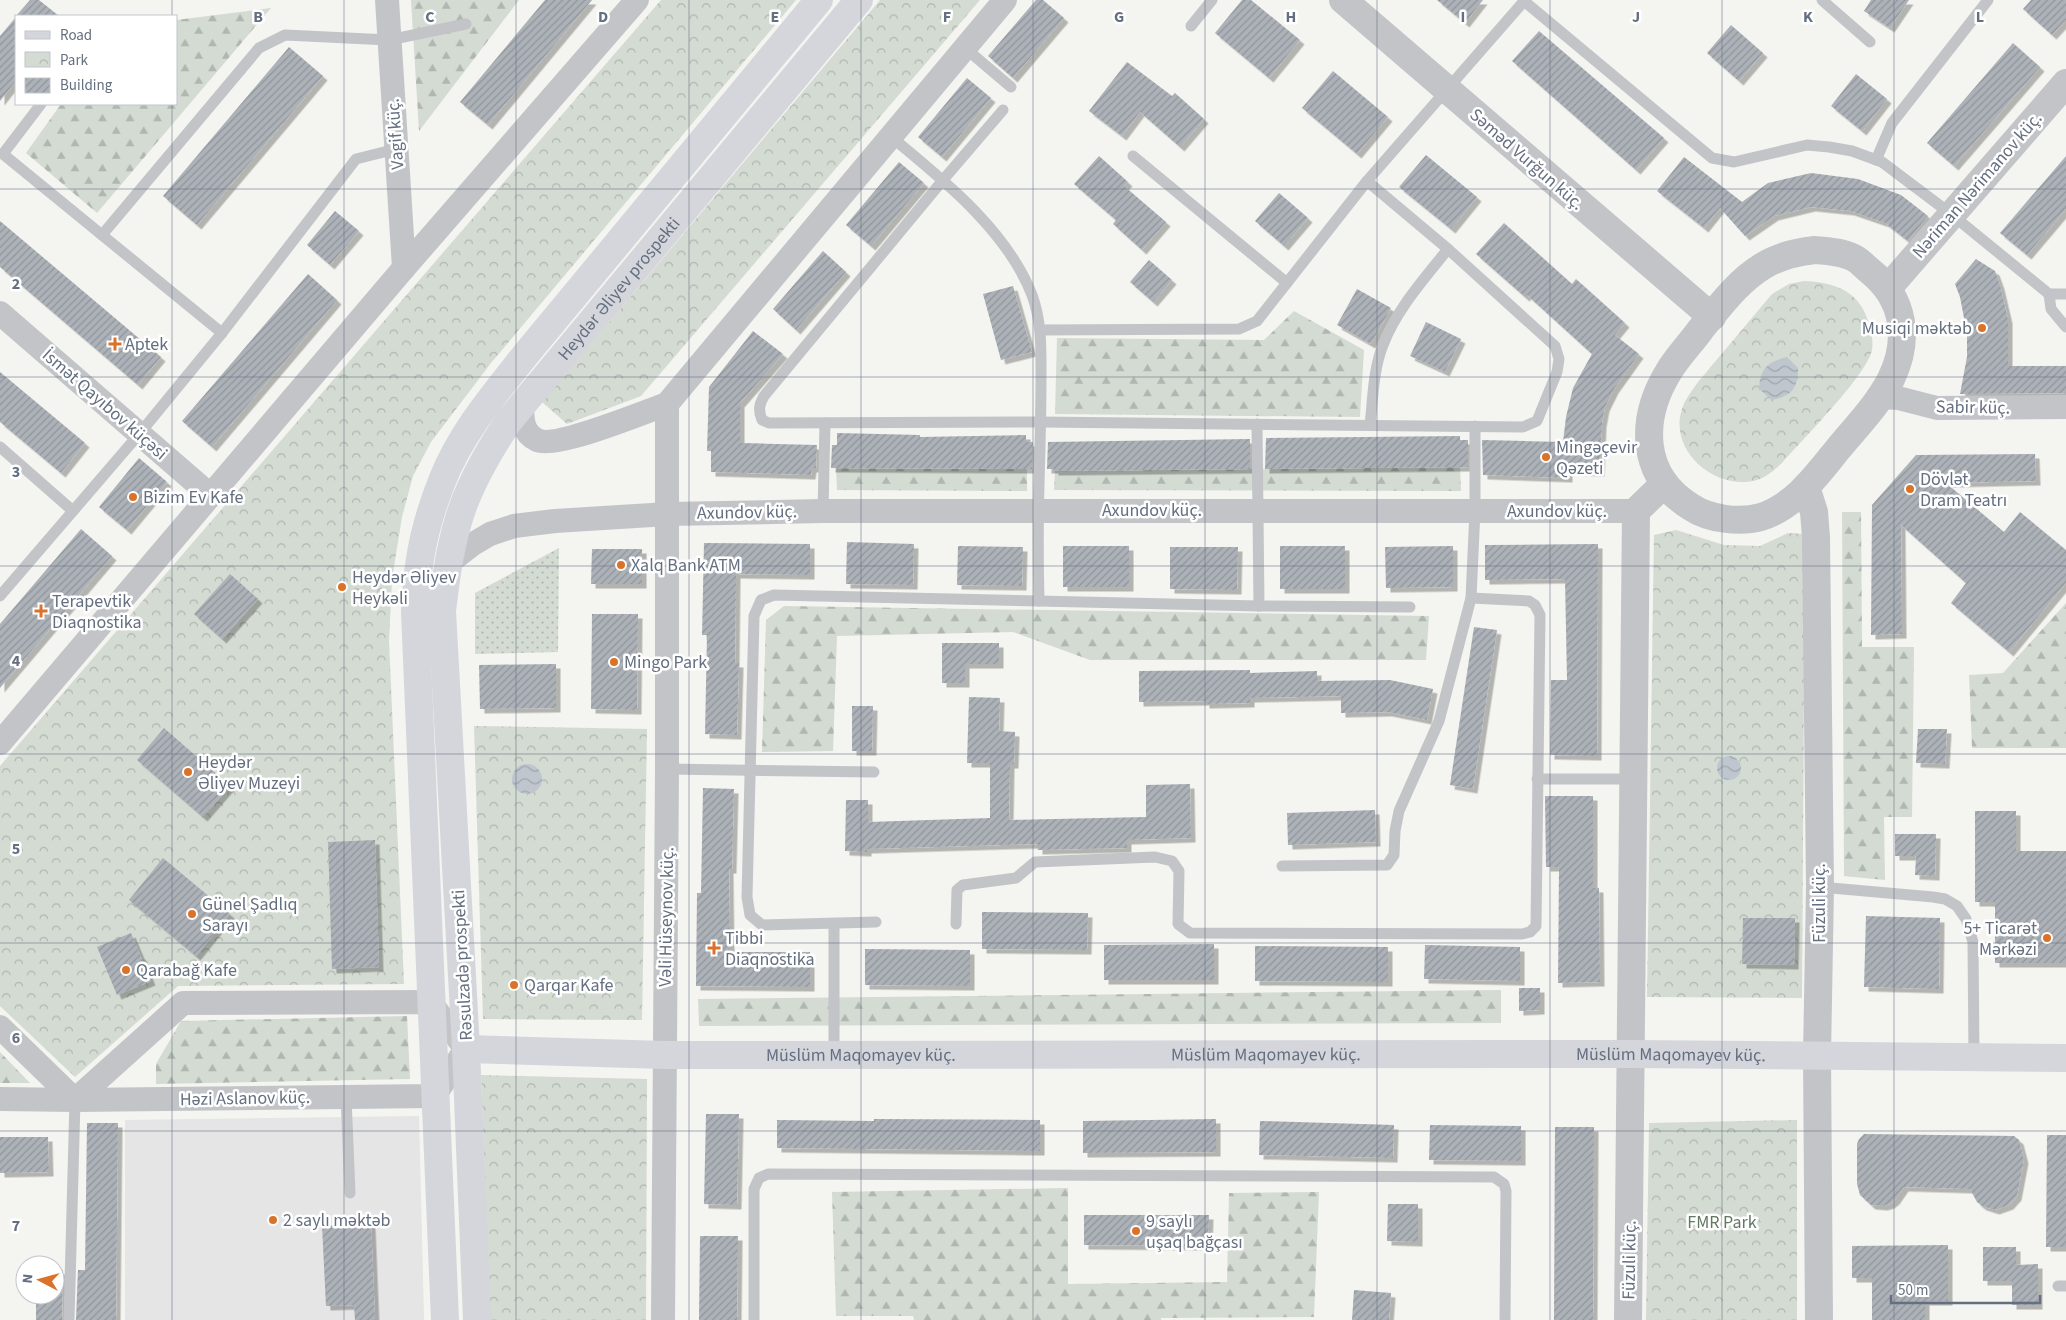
<svg xmlns="http://www.w3.org/2000/svg" width="2066" height="1320" viewBox="0 0 2066 1320" font-family="'Source Sans 3',sans-serif">
<style>
.built{fill:#e4e5e4}
.grass{fill:url(#grass-dots)}
.forest{fill:url(#forest-firs)}
.park{fill:url(#park-crowns)}
.water{fill:url(#water-waves)}
.building{fill:url(#building-hatch);filter:url(#shadow)}
.lines{fill:none;stroke-linecap:round;stroke-linejoin:round}
.service{stroke:#c2c4c8;stroke-width:11}
.minor{stroke:#c2c4c8;stroke-width:24}
.tertiary{stroke:#c2c4c8;stroke-width:28}
.secondary{stroke:#d4d6dc;stroke-width:28}
.primary{stroke:#d4d6dc;stroke-width:28}
.grid{fill:none;stroke:#646f80;stroke-width:1;stroke-opacity:0.55}
.poi-dot{fill:#db722a;stroke:#fff;stroke-width:2}
.labels{text-anchor:middle;stroke-width:5;stroke-linejoin:round;paint-order:stroke}
.street-label{font-size:18px;fill:#646f80;stroke:#fff}
.poi-label{font-size:18px;fill:#646f80;stroke:#fff;text-anchor:start}
.park-label{font-size:18px;fill:#637863;stroke:#fff}
.grid-label{font-size:16px;text-anchor:middle;font-weight:bold;fill:#646f80;stroke:#fff;stroke-width:5;stroke-linejoin:round;paint-order:stroke}
</style>
<defs>
<pattern id="grass-dots" width="8" height="8" patternUnits="userSpaceOnUse" patternTransform="scale(1.25)"><rect width="8" height="8" fill="#d4dbd2"/><path d="M2 2h.1M6 6h.1" fill="none" stroke="#b0b6b0" stroke-width="1.8" stroke-linecap="round"/></pattern>
<pattern id="forest-firs" width="22" height="20" patternUnits="userSpaceOnUse" patternTransform="scale(1.25)"><rect width="22" height="20" fill="#d4dbd2"/><path d="M5 1l3.5 6h-7zM16 11l3.5 6h-7z" fill="#b0b6b0"/></pattern>
<pattern id="park-crowns" width="20" height="18" patternUnits="userSpaceOnUse" patternTransform="scale(1.25)"><rect width="20" height="18" fill="#d4dbd2"/><path d="M2 6a3 3 0 1 1 6 0M12 15a3 3 0 1 1 6 0" fill="none" stroke="#b0b6b0"/></pattern>
<pattern id="water-waves" width="16" height="10" patternUnits="userSpaceOnUse" patternTransform="scale(1.25)"><rect width="16" height="10" fill="#bfc6cd"/><path d="M0 5q4-4 8 0t8 0" fill="none" stroke="#9fa5ac"/></pattern>
<pattern id="building-hatch" width="6" height="6" patternUnits="userSpaceOnUse" patternTransform="scale(1.25)"><rect width="6" height="6" fill="#adb2b8"/><path d="M-1 1l2-2M0 6l6-6M5 7l2-2" fill="none" stroke="#90959b"/></pattern>
<filter id="shadow"><feDropShadow dx="4.5" dy="4.5" stdDeviation="0" flood-color="#0004"/></filter>
</defs>
<rect width="100%" height="100%" fill="#f4f4f0"/>
<path class="built" d="M419,1116L424,1320H125V1120Z"/>
<path class="grass" d="M559,548L558,652L475,654V593Z"/>
<g class="forest">
<path d="M411,0H519L419,131Z"/>
<path d="M271,8L97,213L26,153L61,104H176V20Z"/>
<path d="M1294,311L1364,350L1360,417L1055,414L1057,338L1264,340Z"/>
<path d="M1460,467L1461,491L1054,490L1055,471Z"/>
<path d="M836,468L1027,469V491L837,490Z"/>
<path d="M1842,512H1861L1862,647H1914L1912,817H1884L1885,880L1844,876Z"/>
<path d="M2066,603V748H1972L1969,675L2003,673Z"/>
<path d="M784,606L1429,616L1426,660H1090L1013,632L837,636L833,751L762,752L766,620Z"/>
<path d="M1501,990V1023L699,1026L698,999Z"/>
<path d="M407,1016L410,1079L156,1084V1064L181,1021Z"/>
<path d="M0,1052L30,1083H0Z"/>
<path d="M1068,1188V1284L1227,1282L1229,1193L1319,1192L1314,1317L1161,1318V1320H914L913,1316H836L832,1192Z"/>
</g>
<g class="park">
<path d="M661,0H796L491,363L431,442L413,476L402,517L392,579L389,641L404,984L178,986L75,1077L0,1006V766Z"/>
<path d="M880,0H980L641,396L567,424L542,402Z"/>
<path d="M1804,281C1827,282 1851,287 1863,309C1869,321 1874,336 1872,350C1867,375 1802,440 1782,463C1775,469 1767,477 1757,480C1716,492 1668,451 1682,409C1685,399 1692,391 1698,382L1772,294L1789,284Z"/>
<path d="M1676,530L1724,545L1760,546L1788,533L1805,534L1802,998L1647,997L1654,535Z"/>
<path d="M474,726L647,729L642,1020L483,1019Z"/>
<path d="M481,1075L647,1079L646,1320H490Z"/>
<path d="M1797,1120V1320H1646L1649,1123Z"/>
</g>
<g class="water">
<path d="M1787,357L1798,368C1798,388 1792,396 1772,400L1759,389C1760,369 1767,362 1787,357Z"/>
<circle cx="1729" cy="768" r="12"/>
<circle cx="527" cy="779" r="15"/>
</g>
<g class="building">
<path d="M30,0H39L59,16H16Z"/>
<path d="M545,0H592L488,125L460,102Z"/>
<path d="M1036,0H1043L1064,18L1013,78L988,56Z"/>
<path d="M1242,0H1251L1300,40L1269,78L1215,33Z"/>
<path d="M1437,0H1483L1465,23Z"/>
<path d="M1871,0H1909L1890,28L1864,11Z"/>
<path d="M2031,0H2066V20L2052,35L2023,9Z"/>
<path d="M16,17V81L0,101V36Z"/>
<path d="M1731,25L1763,53L1739,81L1707,53Z"/>
<path d="M1539,31L1664,138L1636,170L1512,61Z"/>
<path d="M2013,43L2040,67L1954,166L1927,143Z"/>
<path d="M289,47L323,76L197,225L163,196Z"/>
<path d="M1127,62L1172,96L1175,93L1204,119L1180,147L1140,112L1122,136L1089,111Z"/>
<path d="M1333,71L1388,117L1357,154L1302,108Z"/>
<path d="M1856,74L1887,99L1862,131L1831,106Z"/>
<path d="M967,78L991,98L942,157L918,137Z"/>
<path d="M1426,155L1477,197L1451,229L1399,187Z"/>
<path d="M1099,156L1128,182L1124,186L1166,222L1142,250L1113,224L1116,220L1074,184Z"/>
<path d="M2066,156V209L2027,255L2000,233Z"/>
<path d="M1684,157L1742,202L1768,183L1811,173L1858,179L1901,195L1928,216L1908,241L1885,223L1850,211L1811,207L1774,216L1745,236L1720,208L1704,228L1657,191Z"/>
<path d="M899,162L924,183L871,246L846,225Z"/>
<path d="M1279,193L1308,218L1284,246L1255,221Z"/>
<path d="M335,211L359,231L330,265L307,245Z"/>
<path d="M0,221L161,357L138,385L0,267Z"/>
<path d="M1504,223L1572,284L1576,279L1625,323L1615,335L1639,354L1614,389L1605,407L1602,423L1600,472L1568,471V478L1483,475L1482,440L1563,442L1566,417L1573,388L1592,354L1527,295L1525,297L1476,254Z"/>
<path d="M823,251L846,272L796,330L773,309Z"/>
<path d="M1976,259L1995,271L2000,285L2008,319V366H2066V393L1960,394L1967,357V334L1960,297L1955,284Z"/>
<path d="M1149,260L1172,280L1153,302L1130,282Z"/>
<path d="M308,274L337,300L212,447L182,421Z"/>
<path d="M1013,286L1032,352L1001,360L983,294Z"/>
<path d="M1357,289L1391,308L1371,344L1337,325Z"/>
<path d="M1426,322L1461,339L1445,372L1410,356Z"/>
<path d="M753,331L783,354L740,403V443L817,445L816,468H812L811,475L711,472V451H707L709,387Z"/>
<path d="M0,372L85,443L61,473L0,422Z"/>
<path d="M837,433L920,435V437L1026,435V442H1033L1032,469L831,468L832,445H837Z"/>
<path d="M1460,436V440H1468V467L1265,469L1266,438Z"/>
<path d="M1250,439V469L1054,471V469H1047L1048,442Z"/>
<path d="M2035,454L2036,481L1946,483L2004,532L2020,512L2066,550V583L2009,652L1951,603L1966,583L1901,525L1902,634L1871,635L1872,505L1916,455Z"/>
<path d="M139,458L167,482L127,530L99,507Z"/>
<path d="M81,529L112,556L0,688V624Z"/>
<path d="M847,542L914,544L913,585L846,584Z"/>
<path d="M704,543L810,544V575L736,574L735,663H739L737,735L705,734L707,635H702Z"/>
<path d="M1598,544L1597,756L1550,755L1551,680H1567L1565,579L1485,580V545Z"/>
<path d="M958,546L1023,547L1022,586L957,585Z"/>
<rect x="1063" y="546" width="66" height="41"/>
<rect x="1280" y="546" width="65" height="43"/>
<path d="M1453,546V587L1386,588L1385,547Z"/>
<path d="M1170,547H1238L1237,590L1170,589Z"/>
<path d="M592,549H642V584H591Z"/>
<path d="M230,574L258,599L222,639L194,614Z"/>
<path d="M592,614H638L637,710L591,709Z"/>
<path d="M1474,627L1497,630L1473,789L1450,785Z"/>
<path d="M942,643H999V664H965V683H942Z"/>
<path d="M556,664V708L480,709L479,665Z"/>
<path d="M1250,670V673L1317,671V681L1390,680L1433,689L1427,720L1388,712L1341,713V696L1250,698V703L1205,704V701L1139,702V671Z"/>
<path d="M969,697L1000,698L999,731L1015,732L1014,764H1010L1009,820L1146,817V785L1190,784L1191,838L1127,840V848L1038,850V844L867,849V852L845,851L846,800H868V822L990,818V763H967Z"/>
<path d="M852,706H873L872,751H852Z"/>
<path d="M164,728L230,786L203,817L137,760Z"/>
<path d="M1918,729H1947L1945,764L1916,763Z"/>
<path d="M703,788L734,789L732,869H729L730,952H810V987L696,986L697,893H701Z"/>
<path d="M1545,796H1593V888H1599L1600,982L1558,983L1559,867H1546Z"/>
<path d="M1375,810L1376,842L1288,845L1287,813Z"/>
<path d="M1975,811H2016V851H2066V963H1995V902H1975Z"/>
<path d="M1895,834H1936L1935,876L1915,875L1916,856H1895Z"/>
<path d="M375,840L379,967L332,969L328,842Z"/>
<path d="M163,858L230,914L196,956L129,900Z"/>
<path d="M982,912L1088,913L1087,950L982,949Z"/>
<path d="M1866,916L1940,918L1939,989L1864,987Z"/>
<path d="M1743,918H1795L1794,965L1742,964Z"/>
<path d="M131,933L151,981L117,995L97,947Z"/>
<path d="M1214,944V980H1104V945Z"/>
<path d="M1425,945L1520,947V981L1424,979Z"/>
<path d="M1255,946L1388,947V982L1255,981Z"/>
<path d="M865,949L970,950V986L865,985Z"/>
<path d="M1519,988H1540V1010L1519,1011Z"/>
<path d="M706,1114H739L737,1205L704,1204Z"/>
<path d="M874,1119L1040,1120V1151L777,1148V1120L874,1121Z"/>
<path d="M1216,1119V1152L1083,1153V1121Z"/>
<path d="M1260,1121L1394,1125L1393,1158L1259,1155Z"/>
<path d="M87,1123H118L116,1320H76L78,1270H85Z"/>
<path d="M1430,1125L1521,1126V1161L1429,1160Z"/>
<path d="M1555,1127H1594L1593,1320H1554Z"/>
<path d="M1864,1134L2014,1136L2019,1140L2024,1159L2017,1196L2009,1205L1995,1210L1982,1206L1977,1202L1970,1189L1904,1187L1895,1200L1890,1204L1883,1206L1871,1205L1860,1195L1857,1184V1144L1859,1139Z"/>
<path d="M2047,1135H2066V1247H2046Z"/>
<path d="M0,1137H48L49,1172L0,1173Z"/>
<path d="M1388,1204H1418V1242L1387,1241Z"/>
<path d="M1084,1215H1209L1208,1246L1084,1245Z"/>
<path d="M371,1223L375,1320H355L354,1305L326,1306L322,1226Z"/>
<path d="M700,1236H738L737,1320H699Z"/>
<path d="M1948,1245V1301H1925V1320H1872V1278H1852V1246Z"/>
<path d="M1983,1247H2016V1265L2038,1264V1305H2012V1281H1983Z"/>
<path d="M55,1270H63L62,1320H36V1295H55Z"/>
<path d="M1354,1290L1391,1293L1389,1320H1352Z"/>
</g>
<g class="lines">
<g class="service">
<path d="M1822,0L1870,42"/>
<path d="M1524,1L1712,158L1734,162L1807,145L1829,147L1852,151L1882,162L1951,214L2049,294H2066"/>
<path d="M1191,26L1212,0"/>
<path d="M965,48L1011,87"/>
<path d="M41,104L3,154L102,235L259,48L285,35L389,40L466,24"/>
<path d="M1003,110L943,180L764,396C759,405 758,410 762,420L769,423L1041,422L1523,427L1537,421L1557,372L1559,359L1555,346L1448,249L1367,181"/>
<path d="M890,136C942,179 1007,230 1032,295C1042,322 1041,350 1041,378C1041,413 1040,448 1039,484C1038,523 1038,562 1039,601"/>
<path d="M1133,156L1287,283"/>
<path d="M1876,160L1892,123L1988,0"/>
<path d="M102,235L222,333"/>
<path d="M2049,294L2051,309L2066,327"/>
<path d="M1040,330L1239,329L1257,321L1367,181L1525,0"/>
<path d="M1257,424L1259,606"/>
<path d="M1370,425C1373,399 1373,370 1383,345C1396,310 1425,278 1448,249"/>
<path d="M0,447L73,511"/>
<path d="M823,511L825,423"/>
<path d="M0,596L140,433L222,333L356,159L396,149"/>
<path d="M667,769L874,772"/>
<path d="M1537,779H1633"/>
<path d="M1282,866L1387,865L1394,855L1395,831L1399,811L1439,721L1471,598L1475,510V426"/>
<path d="M1820,887L1933,897L1945,899L1957,906L1966,919L1973,942L1974,1057"/>
<path d="M876,922L762,925L750,915L747,897L754,616L761,600L774,595L1259,606L1410,607"/>
<path d="M956,924L957,890L963,885L1016,878L1035,862L1155,857L1172,861L1179,871L1178,924L1190,933L1522,934L1530,932L1536,926L1540,615L1535,605L1529,601L1471,598"/>
<path d="M834,1055V924"/>
<path d="M346,1097L350,1193"/>
<path d="M2058,1286H2066"/>
<path d="M69,1320L75,1100"/>
<path d="M754,1320V1189L759,1178L768,1174L1494,1177L1504,1184L1506,1191L1505,1320"/>
</g>
<g class="minor">
<path d="M387,0L404,268"/>
<path d="M0,313L210,495"/>
<path d="M1881,397L1898,398L1937,408L2066,407"/>
<path d="M522,403C522,418 522,433 537,440C555,449 644,412 667,404"/>
<path d="M448,563L473,544L490,534L514,526L555,521L668,514L823,511H1636"/>
<path d="M0,743L404,268L637,0"/>
<path d="M0,1027L75,1100L183,1003L430,1002L466,1049L434,1096L75,1100L0,1099"/>
<path d="M663,1320L667,769V404L1005,0"/>
</g>
<g class="tertiary">
<path d="M1343,0L1712,317"/>
<path d="M1815,250C1828,251 1843,252 1854,258C1860,261 1865,267 1870,271C1905,299 1910,340 1891,379C1878,405 1856,427 1838,449C1816,476 1795,506 1761,517C1739,523 1709,519 1691,507C1639,475 1640,418 1669,371C1678,356 1691,343 1701,329C1719,307 1738,281 1763,266C1779,256 1796,252 1815,250Z"/>
<path d="M1888,288L2066,83"/>
<path d="M1806,487L1814,512L1816,537L1820,887L1817,1056L1819,1320"/>
<path d="M1628,1320L1636,511L1664,484"/>
</g>
<path class="secondary" id="s1" d="M466,1049L664,1055L1631,1054L2066,1058"/>
<g class="primary">
<path d="M445,1320L415,612C416,595 417,576 420,559C424,533 432,506 442,481C460,434 495,393 526,354L819,0"/>
<path id="s2" d="M477,1320L466,1049L442,611C447,568 453,524 472,485C482,463 495,442 508,422L859,0"/>
</g>
</g>
<path class="grid" d="M172,0V16M344,0V1320M516,0V1320M689,0V1320M861,0V1320M1033,0V1320M1205,0V1320M1377,0V1320M1550,0V1320M1722,0V1320M1894,0V1320M172,104V1320M0,189H2066M0,377H2066M0,566H2066M0,754H2066M0,943H2066M0,1131H2066"/>
<g class="poi-dot">
<circle cx="1982" cy="328" r="5"/>
<path d="M112.5 336.5h5v5h5v5h-5v5h-5v-5h-5v-5h5z"/>
<circle cx="1546" cy="457" r="5"/>
<circle cx="1910" cy="489" r="5"/>
<circle cx="133" cy="497" r="5"/>
<circle cx="621" cy="565" r="5"/>
<circle cx="342" cy="587" r="5"/>
<path d="M38.5 603.5h5v5h5v5h-5v5h-5v-5h-5v-5h5z"/>
<circle cx="614" cy="662" r="5"/>
<circle cx="188" cy="772" r="5"/>
<circle cx="192" cy="914" r="5"/>
<circle cx="2047" cy="938" r="5"/>
<path d="M711.5 940.5h5v5h5v5h-5v5h-5v-5h-5v-5h5z"/>
<circle cx="126" cy="970" r="5"/>
<circle cx="514" cy="985" r="5"/>
<circle cx="273" cy="1220" r="5"/>
<circle cx="1136" cy="1231" r="5"/>
</g>
<g class="labels">
<g class="street-label">
<text transform="translate(395 134) rotate(-94)" y="6">Vagif küç.</text>
<text transform="translate(1527 159) rotate(41)" y="6">Səməd Vurğun küç.</text>
<text transform="translate(1977 185) rotate(-49)" y="6">Nəriman Nərimanov küç.</text>
<text dy="6" stroke="none"><textPath href="#s2" startOffset="1086">Heydər Əliyev prospekti</textPath></text>
<text transform="translate(105 404) rotate(41)" y="6">İsmət Qayıbov küçəsi</text>
<text transform="translate(1973 407) rotate(1)" y="6">Sabir küç.</text>
<text x="1152" y="516">Axundov küç.</text>
<text x="1557" y="517">Axundov küç.</text>
<text transform="translate(747 512) rotate(-1)" y="6">Axundov küç.</text>
<text transform="translate(1819 903) rotate(-90)" y="6">Füzuli küç.</text>
<text transform="translate(666 917) rotate(-89)" y="6">Vəli Hüseynov küç.</text>
<text transform="translate(462 965) rotate(-93)" y="6">Rəsulzadə prospekti</text>
<text dy="6" stroke="none"><textPath href="#s1" startOffset="800">Müslüm Maqomayev küç.</textPath></text>
<text dy="6" stroke="none"><textPath href="#s1" startOffset="395">Müslüm Maqomayev küç.</textPath></text>
<text dy="6" stroke="none"><textPath href="#s1" startOffset="1205">Müslüm Maqomayev küç.</textPath></text>
<text transform="translate(245 1098) rotate(-1)" y="6">Həzi Aslanov küç.</text>
<text transform="translate(1629 1260) rotate(-89)" y="6">Füzuli küç.</text>
</g>
<g class="poi-label">
<text x="1972" y="334" text-anchor="end">Musiqi məktəb</text>
<text x="125" y="350">Aptek</text>
<text x="1556" y="453">Mingəçevir<tspan x="1556" dy="21">Qəzeti</tspan></text>
<text x="1920" y="485">Dövlət<tspan x="1920" dy="21">Dram Teatrı</tspan></text>
<text x="143" y="503">Bizim Ev Kafe</text>
<text x="631" y="571">Xalq Bank ATM</text>
<text x="352" y="583">Heydər Əliyev<tspan x="352" dy="21">Heykəli</tspan></text>
<text x="52" y="607">Terapevtik<tspan x="52" dy="21">Diaqnostika</tspan></text>
<text x="624" y="668">Mingo Park</text>
<text x="198" y="768">Heydər<tspan x="198" dy="21">Əliyev Muzeyi</tspan></text>
<text x="202" y="910">Günel Şadlıq<tspan x="202" dy="21">Sarayı</tspan></text>
<text x="2037" y="934" text-anchor="end">5+ Ticarət<tspan x="2037" dy="21">Mərkəzi</tspan></text>
<text x="725" y="944">Tibbi<tspan x="725" dy="21">Diaqnostika</tspan></text>
<text x="136" y="976">Qarabağ Kafe</text>
<text x="524" y="991">Qarqar Kafe</text>
<text x="283" y="1226">2 saylı məktəb</text>
<text x="1146" y="1227">9 saylı<tspan x="1146" dy="21">uşaq bağçası</tspan></text>
</g>
<g class="park-label">
<text x="1722" y="1228">FMR Park</text>
</g>
</g>
<g class="grid-label">
<text x="258" y="22">B</text>
<text x="430" y="22">C</text>
<text x="603" y="22">D</text>
<text x="775" y="22">E</text>
<text x="947" y="22">F</text>
<text x="1119" y="22">G</text>
<text x="1291" y="22">H</text>
<text x="1463" y="22">I</text>
<text x="1636" y="22">J</text>
<text x="1808" y="22">K</text>
<text x="1980" y="22">L</text>
<text x="16" y="289">2</text>
<text x="16" y="477">3</text>
<text x="16" y="666">4</text>
<text x="16" y="854">5</text>
<text x="16" y="1043">6</text>
<text x="16" y="1231">7</text>
</g>
<rect x="15" y="15" width="162" height="90" fill="#ffffff" stroke="#c1c5cc"/>
<rect x="25" y="31" width="25" height="8" fill="#d4d6dc" stroke="#c1c5cc"/>
<text x="60" y="40" font-size="15" fill="#646f80">Road</text>
<rect x="25" y="52" width="25" height="15" fill="url(#park-crowns)" stroke="#c1c5cc"/>
<text x="60" y="65" font-size="15" fill="#646f80">Park</text>
<rect x="25" y="78" width="25" height="15" fill="url(#building-hatch)" stroke="#c1c5cc"/>
<text x="60" y="90" font-size="15" fill="#646f80">Building</text>
<g transform="translate(40 1280) rotate(276)"><circle r="24" fill="#ffffff" stroke="#c1c5cc"/>
<path d="M0-4L9 19L0 12L-9 19Z" fill="#db722a"/>
<text y="-8" font-size="14" font-weight="bold" text-anchor="middle" fill="#646f80">N</text>
</g>
<path d="M1891 1295v8h149v-8" fill="none" stroke="#646f80" stroke-width="2.5"/>
<text x="1898" y="1295" font-size="15" fill="#646f80" stroke="#ffffff" stroke-width="4" paint-order="stroke">50 m</text>
</svg>
